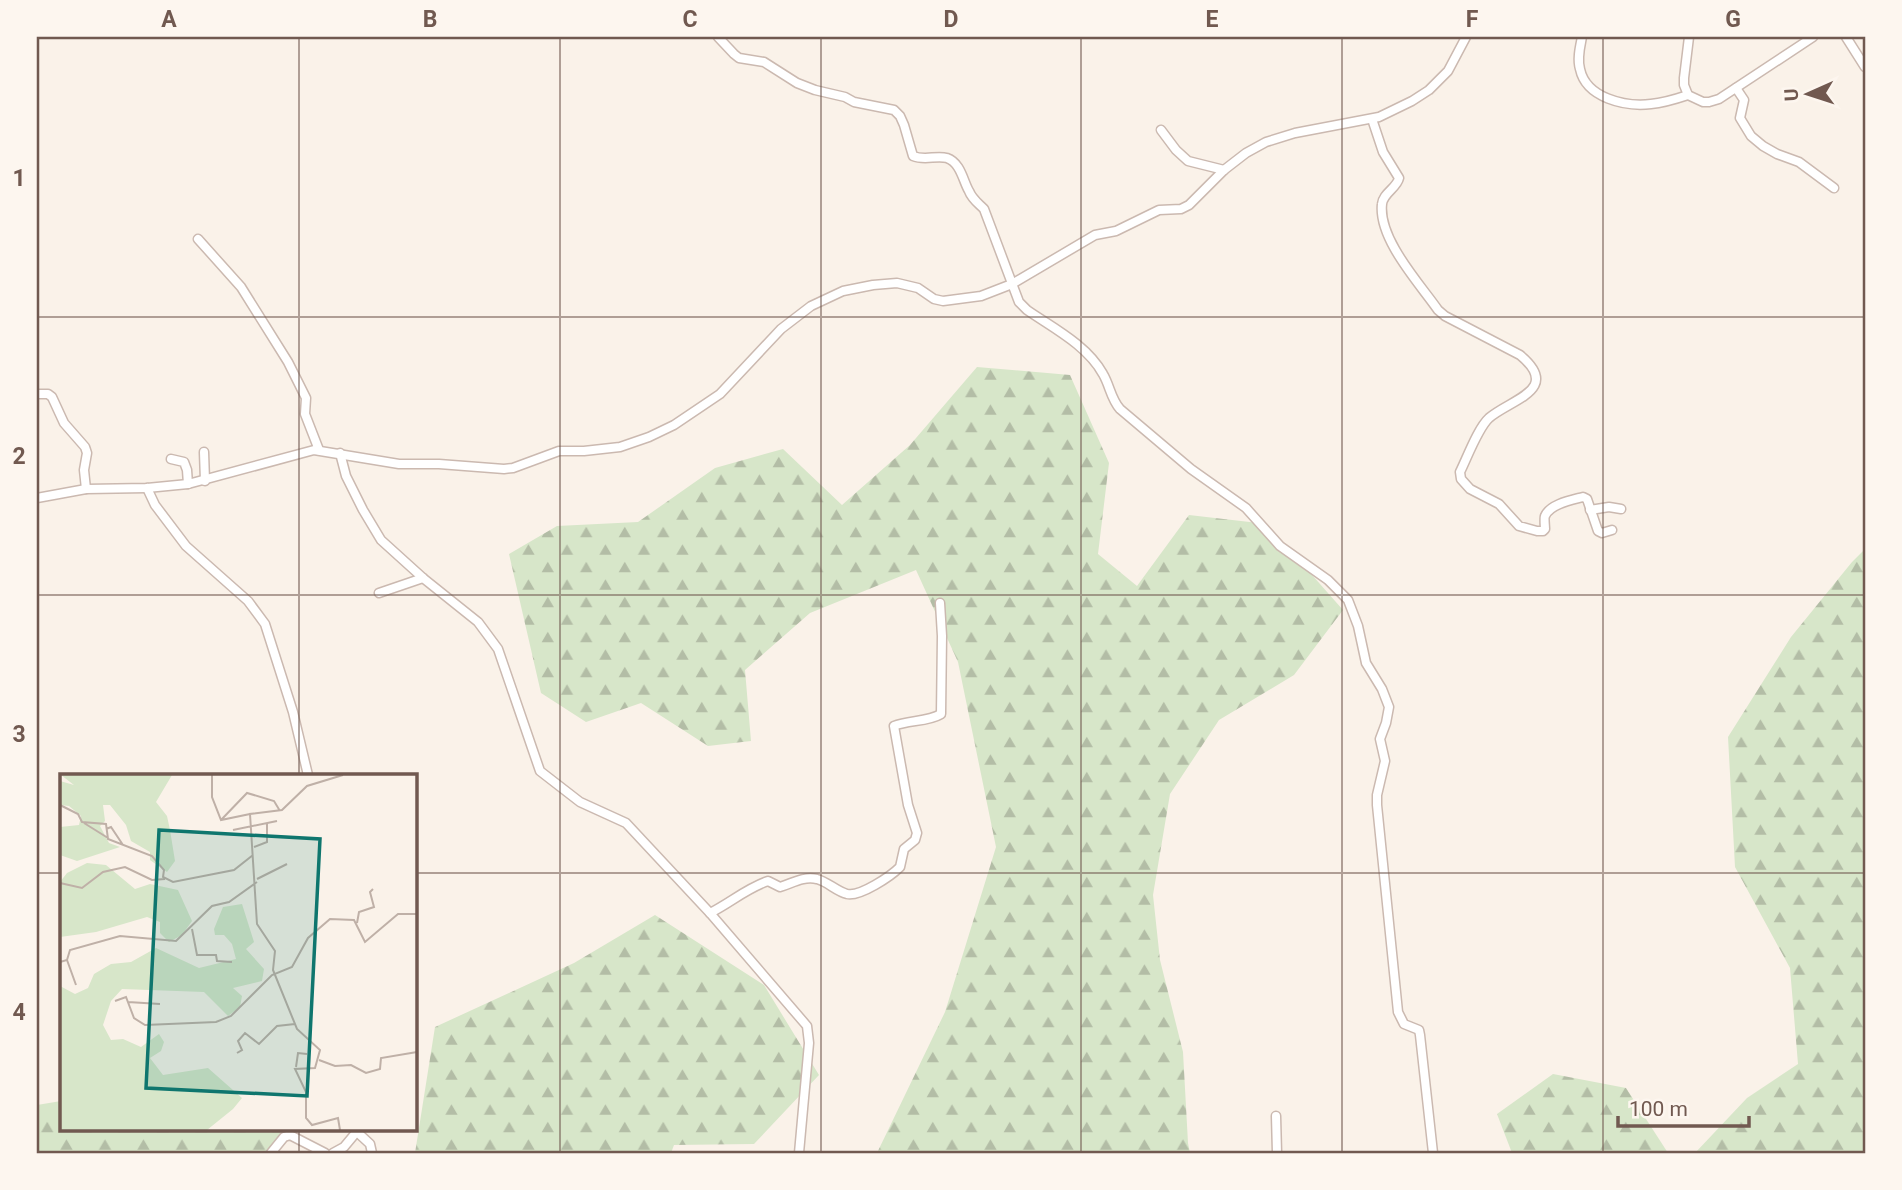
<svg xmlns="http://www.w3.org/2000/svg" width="1902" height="1190" viewBox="0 0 1902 1190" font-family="Roboto,sans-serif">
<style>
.forest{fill:url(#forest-firs)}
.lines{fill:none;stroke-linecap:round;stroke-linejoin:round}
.minor-casing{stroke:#cbb9b0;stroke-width:11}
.minor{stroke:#fff;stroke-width:8}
.grid{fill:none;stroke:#715950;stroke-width:2;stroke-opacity:0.55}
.inset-road{fill:none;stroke:#bfb0a7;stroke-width:2}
.view{fill:#0f766e;fill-opacity:0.15;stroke:#0f766e;stroke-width:3.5}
.inset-edge{fill:none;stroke:#715950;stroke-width:3.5}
.neatline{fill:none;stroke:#715950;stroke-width:2.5}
.grid-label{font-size:23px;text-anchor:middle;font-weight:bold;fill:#715950}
</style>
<defs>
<pattern id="forest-firs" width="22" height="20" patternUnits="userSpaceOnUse" patternTransform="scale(1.75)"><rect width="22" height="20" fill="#d7e6c9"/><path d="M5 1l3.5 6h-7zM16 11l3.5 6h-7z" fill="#b3bda6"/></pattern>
</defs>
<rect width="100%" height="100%" fill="#faf2e9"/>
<g class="forest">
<path d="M977,367L1070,375L1109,463L1098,554L1137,586L1189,515L1267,524L1343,610L1294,675L1219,720L1170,794L1153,895L1160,960L1183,1052L1188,1143L1190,1153H877L945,1012L996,847L958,662L916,570L810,613L745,670L751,741L708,746L641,703L586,722L541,693L509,554L557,526L638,522L715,468L783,449L842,505L910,445Z"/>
<path d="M1865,549V1153H1695L1747,1098L1798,1064L1790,968L1735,867L1728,737L1791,637L1852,562Z"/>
<path d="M655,915L764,985L819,1075L754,1144L674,1145L671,1153H415L435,1027L574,963Z"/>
<path d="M1553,1074L1626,1088L1668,1153H1512L1497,1114Z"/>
<path d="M61,1101V1129H291L276,1153H37V1105Z"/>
</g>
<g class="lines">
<defs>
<g id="minor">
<path d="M718,37L734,54L739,58L764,62L797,83L815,90L845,97L854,102L894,110L900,116L904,125L913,156C925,161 936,155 947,158C961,163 963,181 969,191C972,199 978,203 984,209L1019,302L1027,310C1053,328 1087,345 1103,374C1110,386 1111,399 1120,409L1191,469L1246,508L1280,546L1328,580L1348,600L1358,626L1366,663L1382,689L1389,707L1386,723L1380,739L1385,761L1377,795V805L1398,1012L1404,1024L1419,1030L1420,1035L1433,1153"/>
<path d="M1582,37C1580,47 1577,59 1580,69C1586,98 1625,107 1651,104C1663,103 1676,99 1688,95"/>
<path d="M1689,37L1684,78V85L1688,95L1703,102H1709L1719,99L1813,37"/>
<path d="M1846,37L1865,67"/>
<path d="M1736,88L1744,100L1740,118L1751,136L1763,146L1777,154L1799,162L1834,188"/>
<path d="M1372,119L1383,152L1399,178C1397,188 1383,193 1382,204C1378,239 1420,284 1438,310L1445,316L1520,355C1562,390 1511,399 1489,418C1478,428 1467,458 1460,472L1461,479L1470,489L1499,504L1519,526L1537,531H1543L1545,529C1545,527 1544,518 1545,516C1550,504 1572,500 1583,497L1587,499L1598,531L1602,533L1612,530"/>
<path d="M1161,130L1176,150L1188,161L1224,170"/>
<path d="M198,239L241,287L288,362L306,398L305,414L319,450"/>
<path d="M37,394H48L52,397L64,423L85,447L87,453L84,470L86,489"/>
<path d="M204,452L205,481"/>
<path d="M340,453L346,476L363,510L381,540L423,578L478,622L498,649L540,771L580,802L626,823L710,913L807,1026L809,1043L799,1153"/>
<path d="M171,459L184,462L187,470L188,484"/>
<path d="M147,488L155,505L186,546L248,601L265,624L293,712L308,775"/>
<path d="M37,498L86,489L147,488L188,484L314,450L399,464H439L504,469L513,468L559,451H584L620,447L649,437L674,425L720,394L781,329L811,306L843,291L873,285L897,283L918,288L934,299L943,301L981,296L1012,284L1095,235L1116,231L1159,210L1181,209L1189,205L1224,170L1246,153L1266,142L1295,133L1379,117L1412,101L1429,90L1448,71L1466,37"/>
<path d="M1590,510L1609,507L1621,509"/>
<path d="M379,593L423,578"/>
<path d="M710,913C730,903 747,888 768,881L780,887C793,883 803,876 817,879C828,882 836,891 847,894C860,897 891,876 900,867L904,849L915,840L917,833L908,805L894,726C908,720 928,722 941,714L942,636L940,603"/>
<path d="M1276,1116L1277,1153"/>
<path d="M357,1132L370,1144L372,1153"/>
<path d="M271,1153L284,1137L290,1135L325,1153"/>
<path d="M333,1153L344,1147L359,1129"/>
</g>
</defs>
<use href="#minor" class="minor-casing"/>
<use href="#minor" class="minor"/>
</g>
<path class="grid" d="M299,37V775M560,37V1153M821,37V1153M1081,37V1153M1342,37V1153M1603,37V1153M37,317H1865M37,595H1865M37,873H61M415,873H1865M299,1129V1153"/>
<g transform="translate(60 774)">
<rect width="357" height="357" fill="#faf2e9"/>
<path d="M1,1H112L96,28L107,42L110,56L115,87L107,98L90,86V78L71,67L66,51L50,31H43L45,47L40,52L49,69L60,73L17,87L0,81V53L19,51L21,42L9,32L0,31V7L14,11ZM27,89L46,91L75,115L90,110L118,116L132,147L122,161L109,168L100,159V148L87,143L36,158L0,163V108L7,99ZM182,130L194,168L186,175L204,195L202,207L173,214L182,222L180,233L168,242L144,218L62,215L51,227L43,251L51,266L63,265L81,273L99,260L104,268L101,277L90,284L103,301L148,294L182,324L173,335L147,356H0V212L15,220L28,214L34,200L51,190L71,188L96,174L139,194L176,185L172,170L164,161H155L154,155L163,133Z" fill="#d7e6c9"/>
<path class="inset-road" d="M152,1V23L161,46L190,40M0,31L18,40L22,48L46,50L48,65L92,82L104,96L103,103L113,108L174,96L193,81M161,46L187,19L214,27L220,37M24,49L48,64M46,55L51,53L63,71M173,56L217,47M194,73L207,68V49M197,105L227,90M0,109L22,114L43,98L65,93L92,106L105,105M297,149L299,138L314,133L310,118L313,115M132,155L137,181H156L157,187L172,188M7,186L16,211M0,188L7,186L10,176L60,162L116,167L152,132L169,128L197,108M55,227L66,223L74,244L85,251L156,248L171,242L212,201L232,193L248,164L270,145L294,146L305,168L338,140H357M68,228L100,230M177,279L182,276L178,267L185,259L199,270L217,252L235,250M259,286L275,292L291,291L306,299L320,295L321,284L357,278M236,293L238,279L247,280M280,356L278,344L252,351L246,344V318L235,295L255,294L260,276L237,255L213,196L215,177L197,150L190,40L222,36L247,12L283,1"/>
<path class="view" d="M99,56L260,65L247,322L86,314Z"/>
<rect width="357" height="357" class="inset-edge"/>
</g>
<rect width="1902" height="1190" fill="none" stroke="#fdf6ef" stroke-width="77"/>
<g transform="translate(1808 94) rotate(267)" stroke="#fdf6ef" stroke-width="5" paint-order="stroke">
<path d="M0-5L12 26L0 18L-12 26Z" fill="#715950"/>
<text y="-10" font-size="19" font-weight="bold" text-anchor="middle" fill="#715950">U</text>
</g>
<path d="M1618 1116v10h131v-10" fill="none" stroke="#715950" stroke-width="3.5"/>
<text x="1629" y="1116" font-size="21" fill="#715950" stroke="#fdf6ef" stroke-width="5" paint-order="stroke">100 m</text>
<rect x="38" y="38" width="1826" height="1114" class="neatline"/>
<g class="grid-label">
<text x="169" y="27">A</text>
<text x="430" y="27">B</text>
<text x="690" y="27">C</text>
<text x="951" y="27">D</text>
<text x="1212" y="27">E</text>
<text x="1472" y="27">F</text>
<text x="1733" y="27">G</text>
<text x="19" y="186">1</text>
<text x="19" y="464">2</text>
<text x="19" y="742">3</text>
<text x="19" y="1020">4</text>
</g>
</svg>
